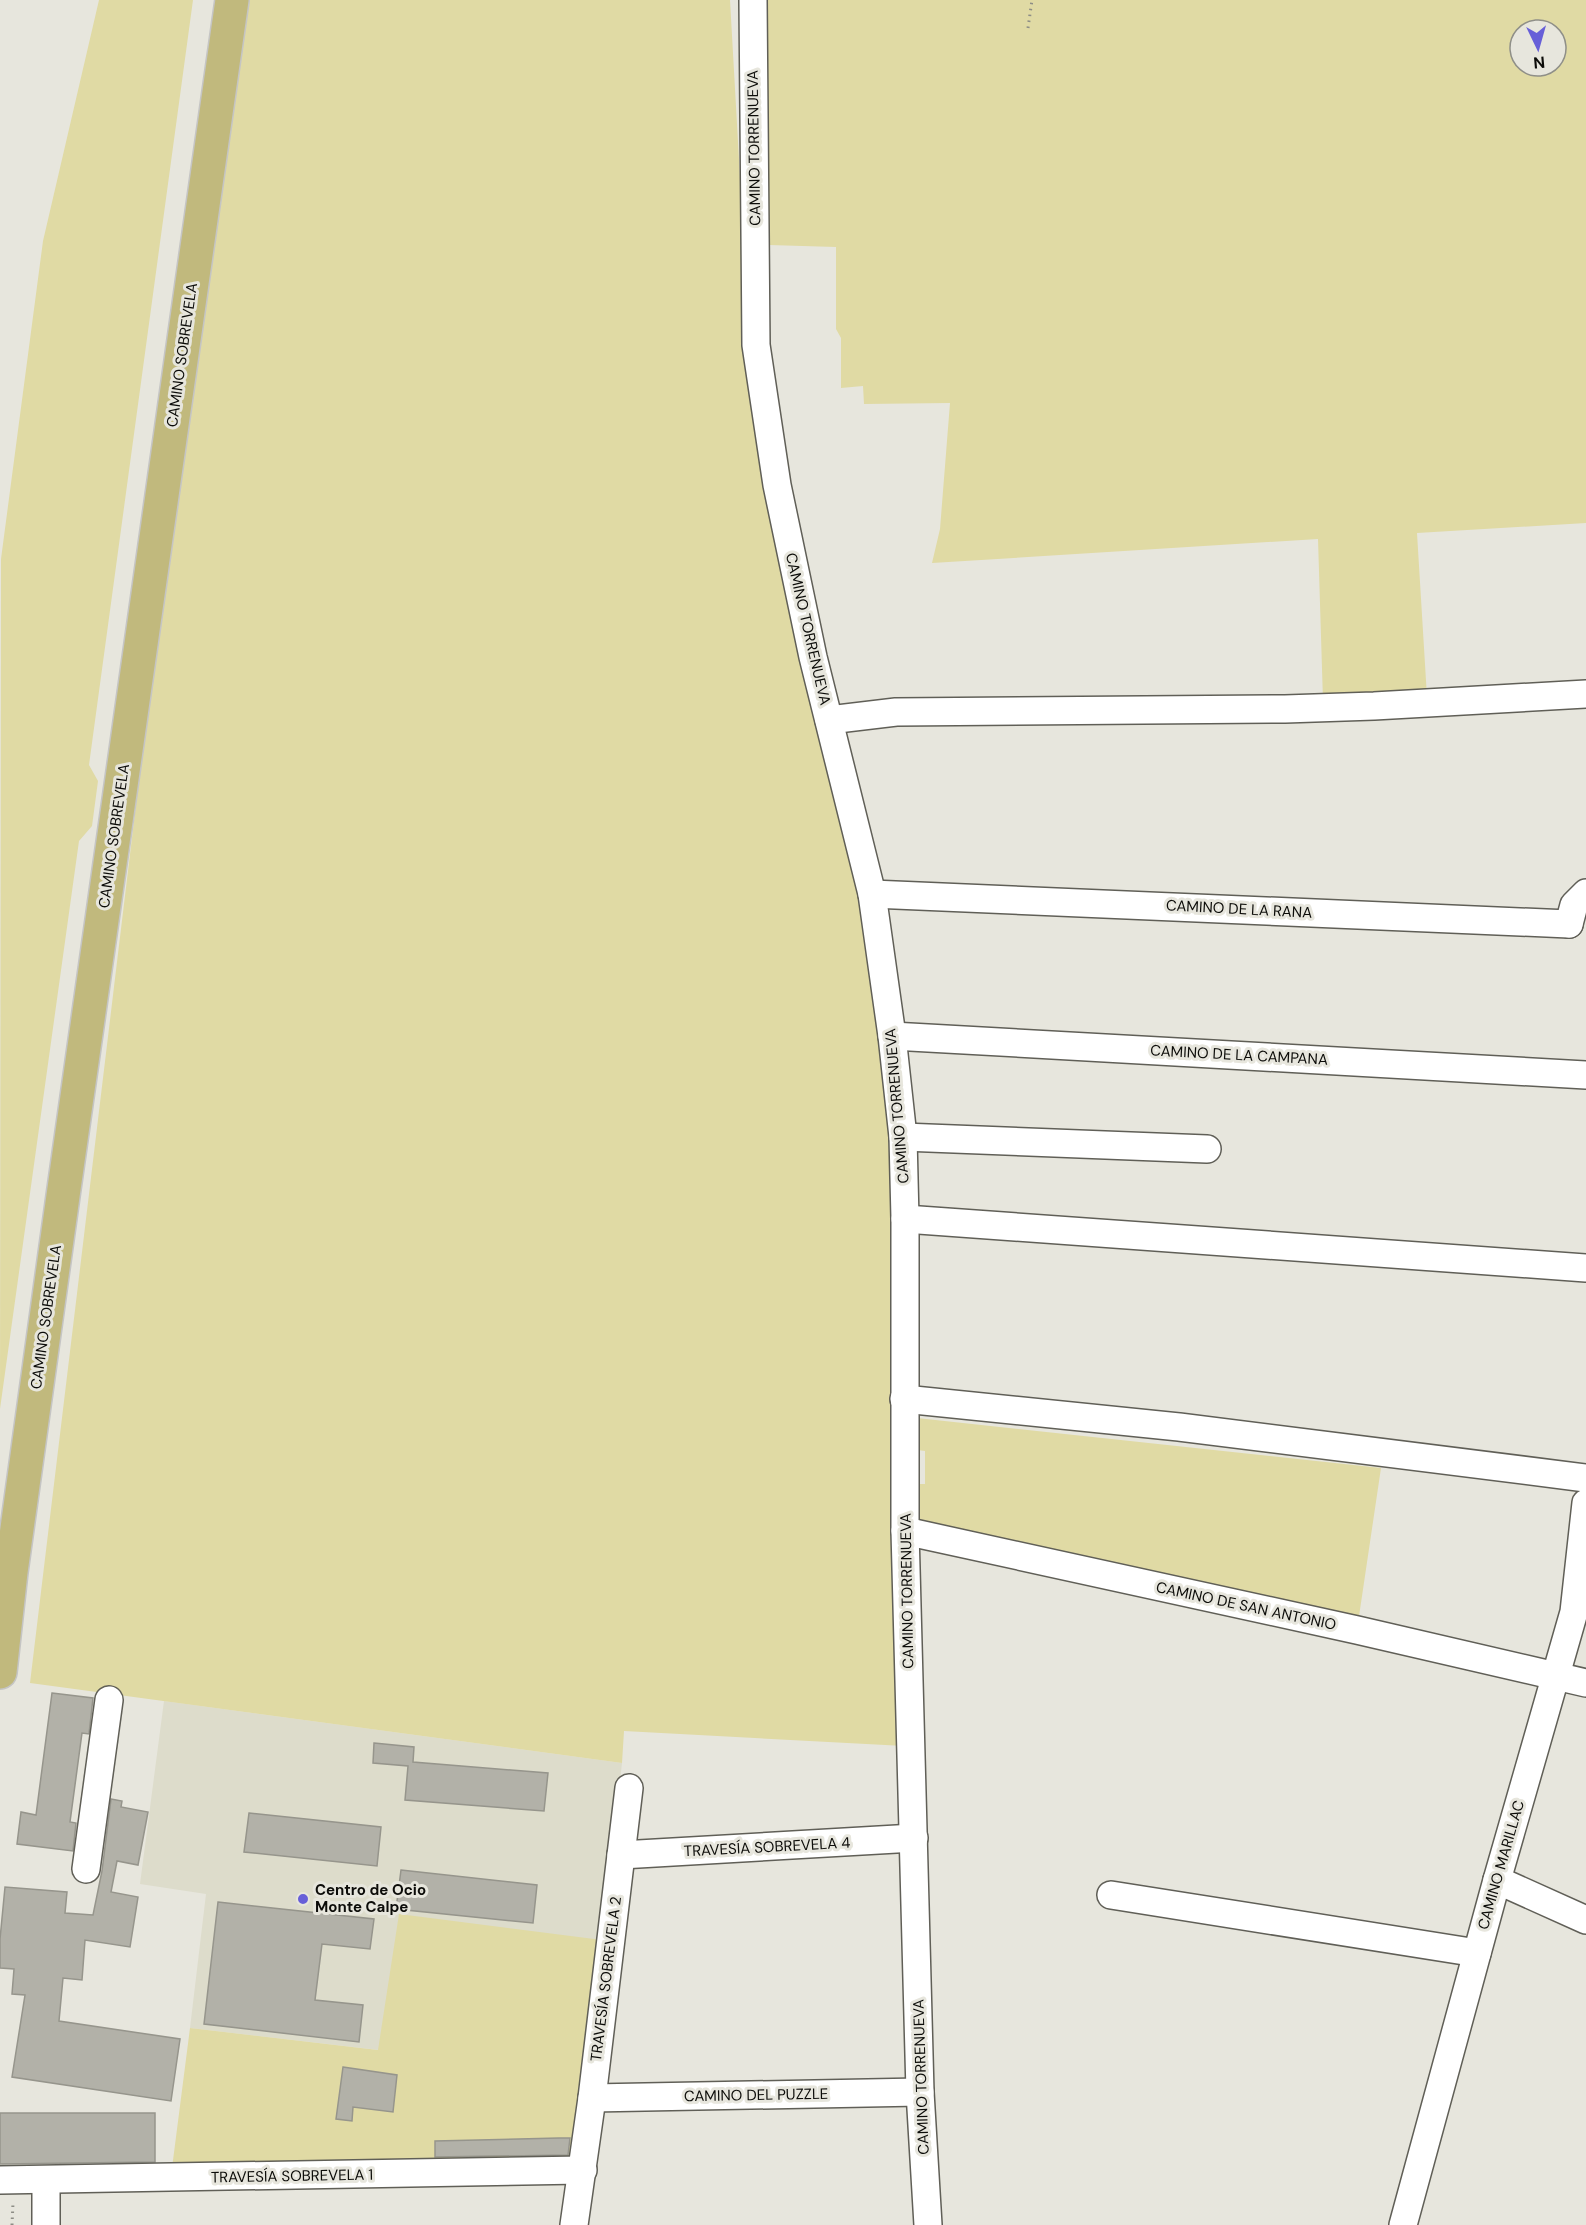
<svg xmlns="http://www.w3.org/2000/svg" width="1586" height="2225" viewBox="0 0 1586 2225" font-family="'DM Sans',sans-serif">
<style>
.built{fill:#dddccb}
.green{fill:#e0daa4;fill-rule:evenodd}
.building{fill:#b2b1a8;stroke:#96958c;stroke-width:1.5}
.lines{fill:none;stroke-linecap:round;stroke-linejoin:round}
.minor-casing{stroke:#605f57;stroke-width:30}
.major-casing{stroke:#c5c5c4;stroke-width:36}
.path{stroke:#8d8d86;stroke-width:3;stroke-dasharray:1.5 4.5;stroke-linecap:butt}
.minor{stroke:#fff;stroke-width:27}
.major{stroke:#c1b97d;stroke-width:33}
.poi-dot{fill:#675fd8;stroke:#e7e6dd;stroke-width:2}
.labels{text-anchor:middle;stroke-width:6;stroke-linejoin:round;paint-order:stroke}
.street-label{font-size:15px;fill:#0c0c09;stroke:#e7e6dd}
.poi-label{font-size:15px;font-weight:bold;fill:#0c0c09;stroke:#e7e6dd;text-anchor:start}
</style>
<rect width="100%" height="100%" fill="#e7e6dd"/>
<path class="built" d="M164,1701L622,1763L602,1940L379,2050L190,2028L206,1894L140,1884Z"/>
<g class="green">
<path d="M99,0H193L89,765L98,781L92,826L79,841L0,1409L1,559L43,241Z"/>
<path d="M249,0H730L745,266L781,554L803,675L858,889L885,1086L895,1208L904,1746L624,1731L622,1763L30,1683L138,788Z"/>
<path d="M767,0H1586V523L1417,533L1427,697L1323,701L1318,539L932,563L940,529L950,403L864,404L863,386L841,388V338L836,329V247L769,245ZM1520,30H1556V66H1520Z"/>
<path d="M917,1418L1381,1468L1358,1623L919,1525L917,1484H925V1451L917,1450Z"/>
<path d="M399,1914L602,1940L577,2155L567,2163L172,2168L190,2028L378,2050Z"/>
</g>
<g class="building">
<path d="M52,1693L93,1698L89,1734L82,1733L70,1822L76,1823L73,1851L17,1844L21,1812L36,1815Z"/>
<path d="M374,1743L414,1747L413,1762L548,1773L544,1811L405,1800L408,1766L373,1763Z"/>
<path d="M111,1799L122,1801L121,1807L148,1812L138,1865L117,1861L111,1892L138,1897L130,1947L85,1940L82,1980L63,1978L59,2021L180,2039L171,2101L12,2077L25,1995L12,1994L14,1969L0,1968V1939L5,1887L67,1892L65,1913L93,1915L102,1871Z"/>
<path d="M249,1813L381,1827L377,1866L244,1852Z"/>
<path d="M401,1870L537,1885L533,1923L396,1909Z"/>
<path d="M218,1902L374,1919L370,1949L322,1944L315,2000L363,2005L359,2042L204,2024Z"/>
<path d="M343,2067L397,2075L393,2112L353,2107L352,2121L336,2119Z"/>
<path d="M0,2113H155V2162L0,2164Z"/>
<path d="M559,2138H570L568,2155L435,2157V2141Z"/>
</g>
<g class="lines">
<defs>
<g id="minor">
<path d="M753,0L756,345L777,485L813,657L872,894L892,1036L903,1137L905,1219V1531L920,2092L928,2225"/>
<path d="M829,720L896,712L1285,709L1374,706L1586,694"/>
<path d="M872,894L1569,924"/>
<path d="M1569,924L1574,905L1586,893"/>
<path d="M892,1036L1586,1075"/>
<path d="M903,1137L1207,1149"/>
<path d="M905,1219L1586,1268"/>
<path d="M904,1399L1179,1427L1586,1478"/>
<path d="M905,1531L1357,1630L1586,1683"/>
<path d="M621,1855L914,1838"/>
<path d="M86,1869L109,1700"/>
<path d="M1497,1880L1586,1920"/>
<path d="M1111,1895L1477,1953"/>
<path d="M592,2098L920,2092"/>
<path d="M0,2180L583,2170"/>
<path d="M46,2225V2180"/>
<path d="M574,2225L592,2098L629,1788"/>
<path d="M1403,2225L1497,1880L1574,1612L1586,1503"/>
</g>
<path id="major" d="M0,1672L11,1572L63,1196L232,0"/>
</defs>
<use href="#minor" class="minor-casing"/>
<use href="#major" class="major-casing"/>
<g class="path">
<path d="M1028,28L1032,0"/>
<path d="M12,2225L13,2203"/>
</g>
<use href="#minor" class="minor"/>
<use href="#major" class="major"/>
</g>
<circle class="poi-dot" cx="303" cy="1899" r="6"/>
<g class="labels">
<g class="street-label">
<text transform="translate(754 148) rotate(-91)" y="5">CAMINO TORRENUEVA</text>
<text transform="translate(182 355) rotate(-82)" y="5">CAMINO SOBREVELA</text>
<text transform="translate(808 629) rotate(77)" y="5">CAMINO TORRENUEVA</text>
<text transform="translate(114 836) rotate(-82)" y="5">CAMINO SOBREVELA</text>
<text transform="translate(1239 909) rotate(3)" y="5">CAMINO DE LA RANA</text>
<text transform="translate(1239 1055) rotate(3)" y="5">CAMINO DE LA CAMPANA</text>
<text transform="translate(897 1106) rotate(-95)" y="5">CAMINO TORRENUEVA</text>
<text transform="translate(46 1317) rotate(-82)" y="5">CAMINO SOBREVELA</text>
<text transform="translate(907 1591) rotate(-91)" y="5">CAMINO TORRENUEVA</text>
<text transform="translate(1246 1606) rotate(12)" y="5">CAMINO DE SAN ANTONIO</text>
<text transform="translate(767 1847) rotate(-3)" y="5">TRAVESÍA SOBREVELA 4</text>
<text transform="translate(1501 1865) rotate(-74)" y="5">CAMINO MARILLAC</text>
<text transform="translate(606 1979) rotate(-83)" y="5">TRAVESÍA SOBREVELA 2</text>
<text transform="translate(921 2077) rotate(-92)" y="5">CAMINO TORRENUEVA</text>
<text transform="translate(756 2095) rotate(-1)" y="5">CAMINO DEL PUZZLE</text>
<text transform="translate(292 2176) rotate(-1)" y="5">TRAVESÍA SOBREVELA 1</text>
</g>
<g class="poi-label">
<text x="315" y="1895">Centro de Ocio<tspan x="315" dy="17">Monte Calpe</tspan></text>
</g>
</g>
<g transform="translate(1538 48) rotate(175)"><circle r="28" fill="#e7e6dd" stroke="#8f8f88" stroke-width="1.5"/>
<path d="M0-4.5L10 22L0 15L-10 22Z" fill="#675fd8"/>
<text y="-9" font-size="16" font-weight="bold" text-anchor="middle" fill="#0c0c09">N</text>
</g>
</svg>
